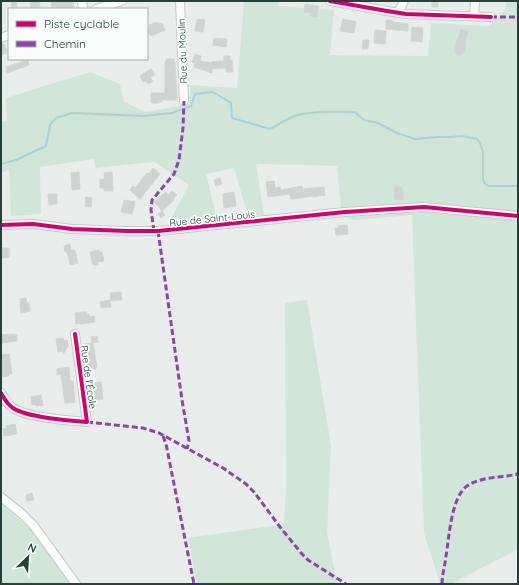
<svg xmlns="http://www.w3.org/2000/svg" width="519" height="585" viewBox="0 0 519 585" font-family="Quicksand,sans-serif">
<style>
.green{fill:#d1e6d8}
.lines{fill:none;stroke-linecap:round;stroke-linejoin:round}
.stream{stroke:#a9d4db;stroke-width:2}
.building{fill:#cfd4d2;stroke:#d1d6d4}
.minor-casing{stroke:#c5cac8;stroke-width:10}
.minor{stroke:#fcfcfc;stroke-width:8}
.quiet{stroke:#8e44ad;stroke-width:3;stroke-dasharray:6 3;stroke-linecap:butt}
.cycleway-casing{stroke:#f7fbf9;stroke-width:6}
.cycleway{stroke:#d6006c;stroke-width:4}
.labels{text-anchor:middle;stroke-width:3.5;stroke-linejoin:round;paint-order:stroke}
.street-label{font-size:10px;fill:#24423a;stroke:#f7fbf9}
</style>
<rect width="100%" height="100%" fill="#e8edeb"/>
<g class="green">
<path d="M244,1H278V6L334,10L330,55L428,56L431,23L490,26L505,10L506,1H518V549L451,584H440L424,533L412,215L355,220L342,217L337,166L256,164L264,215L248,216L234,168L206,174L217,219L169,222L189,185L154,162L96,168L94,159L40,167L41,214L11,216L9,170L1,173V122L7,121L6,98L90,72L120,84L124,102L146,112L189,104L190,85L237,88Z"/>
<path d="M307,300L331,446L327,532L337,584H197L188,538L284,524L286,489L285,303Z"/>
<path d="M1,503L31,530L71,584H1Z"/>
</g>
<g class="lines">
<path class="stream" d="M1,164L16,160L46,146L50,125L56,118L72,113L144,116L172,113L191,106L195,94L213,92L231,103L232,118L270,129C278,125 285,120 292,117C307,110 338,112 355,112L364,120L378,123L397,133L415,139L437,137H450L462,136L477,139L480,143L483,152V179L485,184L489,186H518"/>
</g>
<g class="building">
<path d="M11,1H16L17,9H12Z"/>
<path d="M30,1H39L40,7L31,8Z"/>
<path d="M51,1H73L74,7L66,8L65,7L52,9Z"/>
<rect x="432" y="1" width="6" height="6"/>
<path d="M305,4L319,6L317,17L310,16V13L304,12Z"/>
<path d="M197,19L205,20L203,32L195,31Z"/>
<path d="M343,19L356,22L354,33L340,31Z"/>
<path d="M386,20L393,21V22L408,24V31L386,29Z"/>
<path d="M157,22L158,24L162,23L165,30L151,36L148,29L150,28L149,25Z"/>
<path d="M412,27L423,28L422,42L411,41Z"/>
<path d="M461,29L468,31L466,38L465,51L458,56L455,52L457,39H458Z"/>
<path d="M375,30L386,31L385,44L374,43Z"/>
<path d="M214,38L227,39L226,47L213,45Z"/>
<path d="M363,40H369L368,49H362Z"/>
<path d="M1,43H4L7,53L1,55Z"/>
<path d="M195,54L201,56L200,61L207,62H209L211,64V62L224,61V56H230V60H232L233,72H226V68L212,69V73L194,67L195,63L192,62Z"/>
<path d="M166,59H174V62H175L177,100H162V102H159V103H151V93H165V62H166Z"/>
<path d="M28,60L29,65L7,73L6,67Z"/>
<path d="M151,69L155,75L150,77L153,81L148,84L146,81L143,82L140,76Z"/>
<path d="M153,168L160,174L140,199L130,190L133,186L135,188L147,173L149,174Z"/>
<path d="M79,172L80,189L72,190L71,173Z"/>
<path d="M112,172L113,191H104V188H100V179H105L104,173Z"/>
<path d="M220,178L222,184L216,186L214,180Z"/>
<path d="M274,181L275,188L280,187L281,190L302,186L303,189L324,187L325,195L313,197V196L291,199L290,194L268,197L266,182Z"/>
<path d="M395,187H402V190H403V200L394,199Z"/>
<path d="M172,191L177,195L173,199L174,200L162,211L165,215L161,218L158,214L162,211L154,202L166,192L168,195Z"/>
<path d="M234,192L236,206L224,208L223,194Z"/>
<path d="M48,194H57V204L49,205Z"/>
<path d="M86,197L92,198L91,207L85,206Z"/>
<path d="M124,200L135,202L132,214L121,212Z"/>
<path d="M347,225L348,234L336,235L335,228H338V226Z"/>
<path d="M70,244L71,250H75L78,263L70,265L67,252H65L64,246Z"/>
<path d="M1,248H9V257L1,258Z"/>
<path d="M99,250V252H102L104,261L98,262V265H93L90,252Z"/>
<path d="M121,292L122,300L111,301L110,293Z"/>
<path d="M26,298L27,303H29L30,311L21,313L20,304H21L20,299Z"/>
<path d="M110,300L111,307L101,308L100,302Z"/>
<path d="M82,312H87V315L89,314V317L94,316L95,322L80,324V323L76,324L75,313Z"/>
<path d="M14,334L15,335H17V341L1,343V335Z"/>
<path d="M97,336L98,342L92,343L91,337Z"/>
<path d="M63,338L64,341L67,340L68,346L64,353L62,351L58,352L56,339Z"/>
<path d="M93,343L97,367H96V369L88,370V368L86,369L83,346H84V344Z"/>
<path d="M9,354L12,374H8L9,376L1,377V355Z"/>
<path d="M69,367L70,381H73L75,402L65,403L61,374L57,375V369Z"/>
<path d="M101,382L103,399L91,401L90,391L95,390L94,383Z"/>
<path d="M41,395L43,405L36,406L35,404L32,405L31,397Z"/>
<path d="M15,424L17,434L4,436L3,429L7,428L6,426Z"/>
<path d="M32,493L34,500L27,501L26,495Z"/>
</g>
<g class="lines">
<defs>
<g id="minor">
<path d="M82,1L83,9"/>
<path d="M180,1L184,101"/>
<path d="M330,1L387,11L406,14L491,17"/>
<path d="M96,9L122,1"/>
<path d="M398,13L404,1"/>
<path d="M474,16L475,1"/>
<path d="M1,38L9,35"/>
<path d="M1,225L33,224L72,229L127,231H158L345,212L424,207L518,216"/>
<path d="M1,393C4,398 7,404 13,408C26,417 69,421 87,422L75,334"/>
<path d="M1,497L21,513L34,526L76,584"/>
</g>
</defs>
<use href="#minor" class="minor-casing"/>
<use href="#minor" class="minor"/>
<g class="quiet">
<path d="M491,17H518"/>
<path d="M154,231L151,210L152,200L174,174L179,160L183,128L184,101"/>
<path d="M158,231L182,400L189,441L187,449"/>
<path d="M87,422L143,428L159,433L223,468L246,484L254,492L280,527L302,554L308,560L346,584"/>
<path d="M163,436L166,444L194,584"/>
<path d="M442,584C442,575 445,566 446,556C449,539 451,497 467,486C482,476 501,478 518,474"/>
</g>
<defs>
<g id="cycleway">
<path d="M330,1L387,11L406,14L491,17"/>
<path d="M1,225L33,224L72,229L127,231H158L345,212L424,207L518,216"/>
<path d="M1,393C4,398 7,404 13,408C26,417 69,421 87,422L75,334"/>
</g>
</defs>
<use href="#cycleway" class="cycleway-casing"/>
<use href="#cycleway" class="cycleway"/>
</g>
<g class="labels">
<g class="street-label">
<text transform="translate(182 51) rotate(-92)" y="4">Rue du Moulin</text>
<text transform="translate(212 218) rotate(-6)" y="4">Rue de Saint-Louis</text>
<text transform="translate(89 377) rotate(82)" y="4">Rue de l'École</text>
</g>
</g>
<rect width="519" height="585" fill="none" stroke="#24423a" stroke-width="4"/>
<rect x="8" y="8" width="140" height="52" fill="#f7fbf9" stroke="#a3b1ad"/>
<rect x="16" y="21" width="20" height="6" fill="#d6006c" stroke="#a3b1ad"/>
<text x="44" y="28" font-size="12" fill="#24423a">Piste cyclable</text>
<rect x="16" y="41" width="20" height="6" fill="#8e44ad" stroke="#a3b1ad"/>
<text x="44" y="48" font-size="12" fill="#24423a">Chemin</text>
<g transform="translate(28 557) rotate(25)" stroke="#f7fbf9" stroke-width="3" paint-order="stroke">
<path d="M0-3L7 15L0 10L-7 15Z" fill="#24423a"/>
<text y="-6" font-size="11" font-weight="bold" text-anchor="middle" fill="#24423a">N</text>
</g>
</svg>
